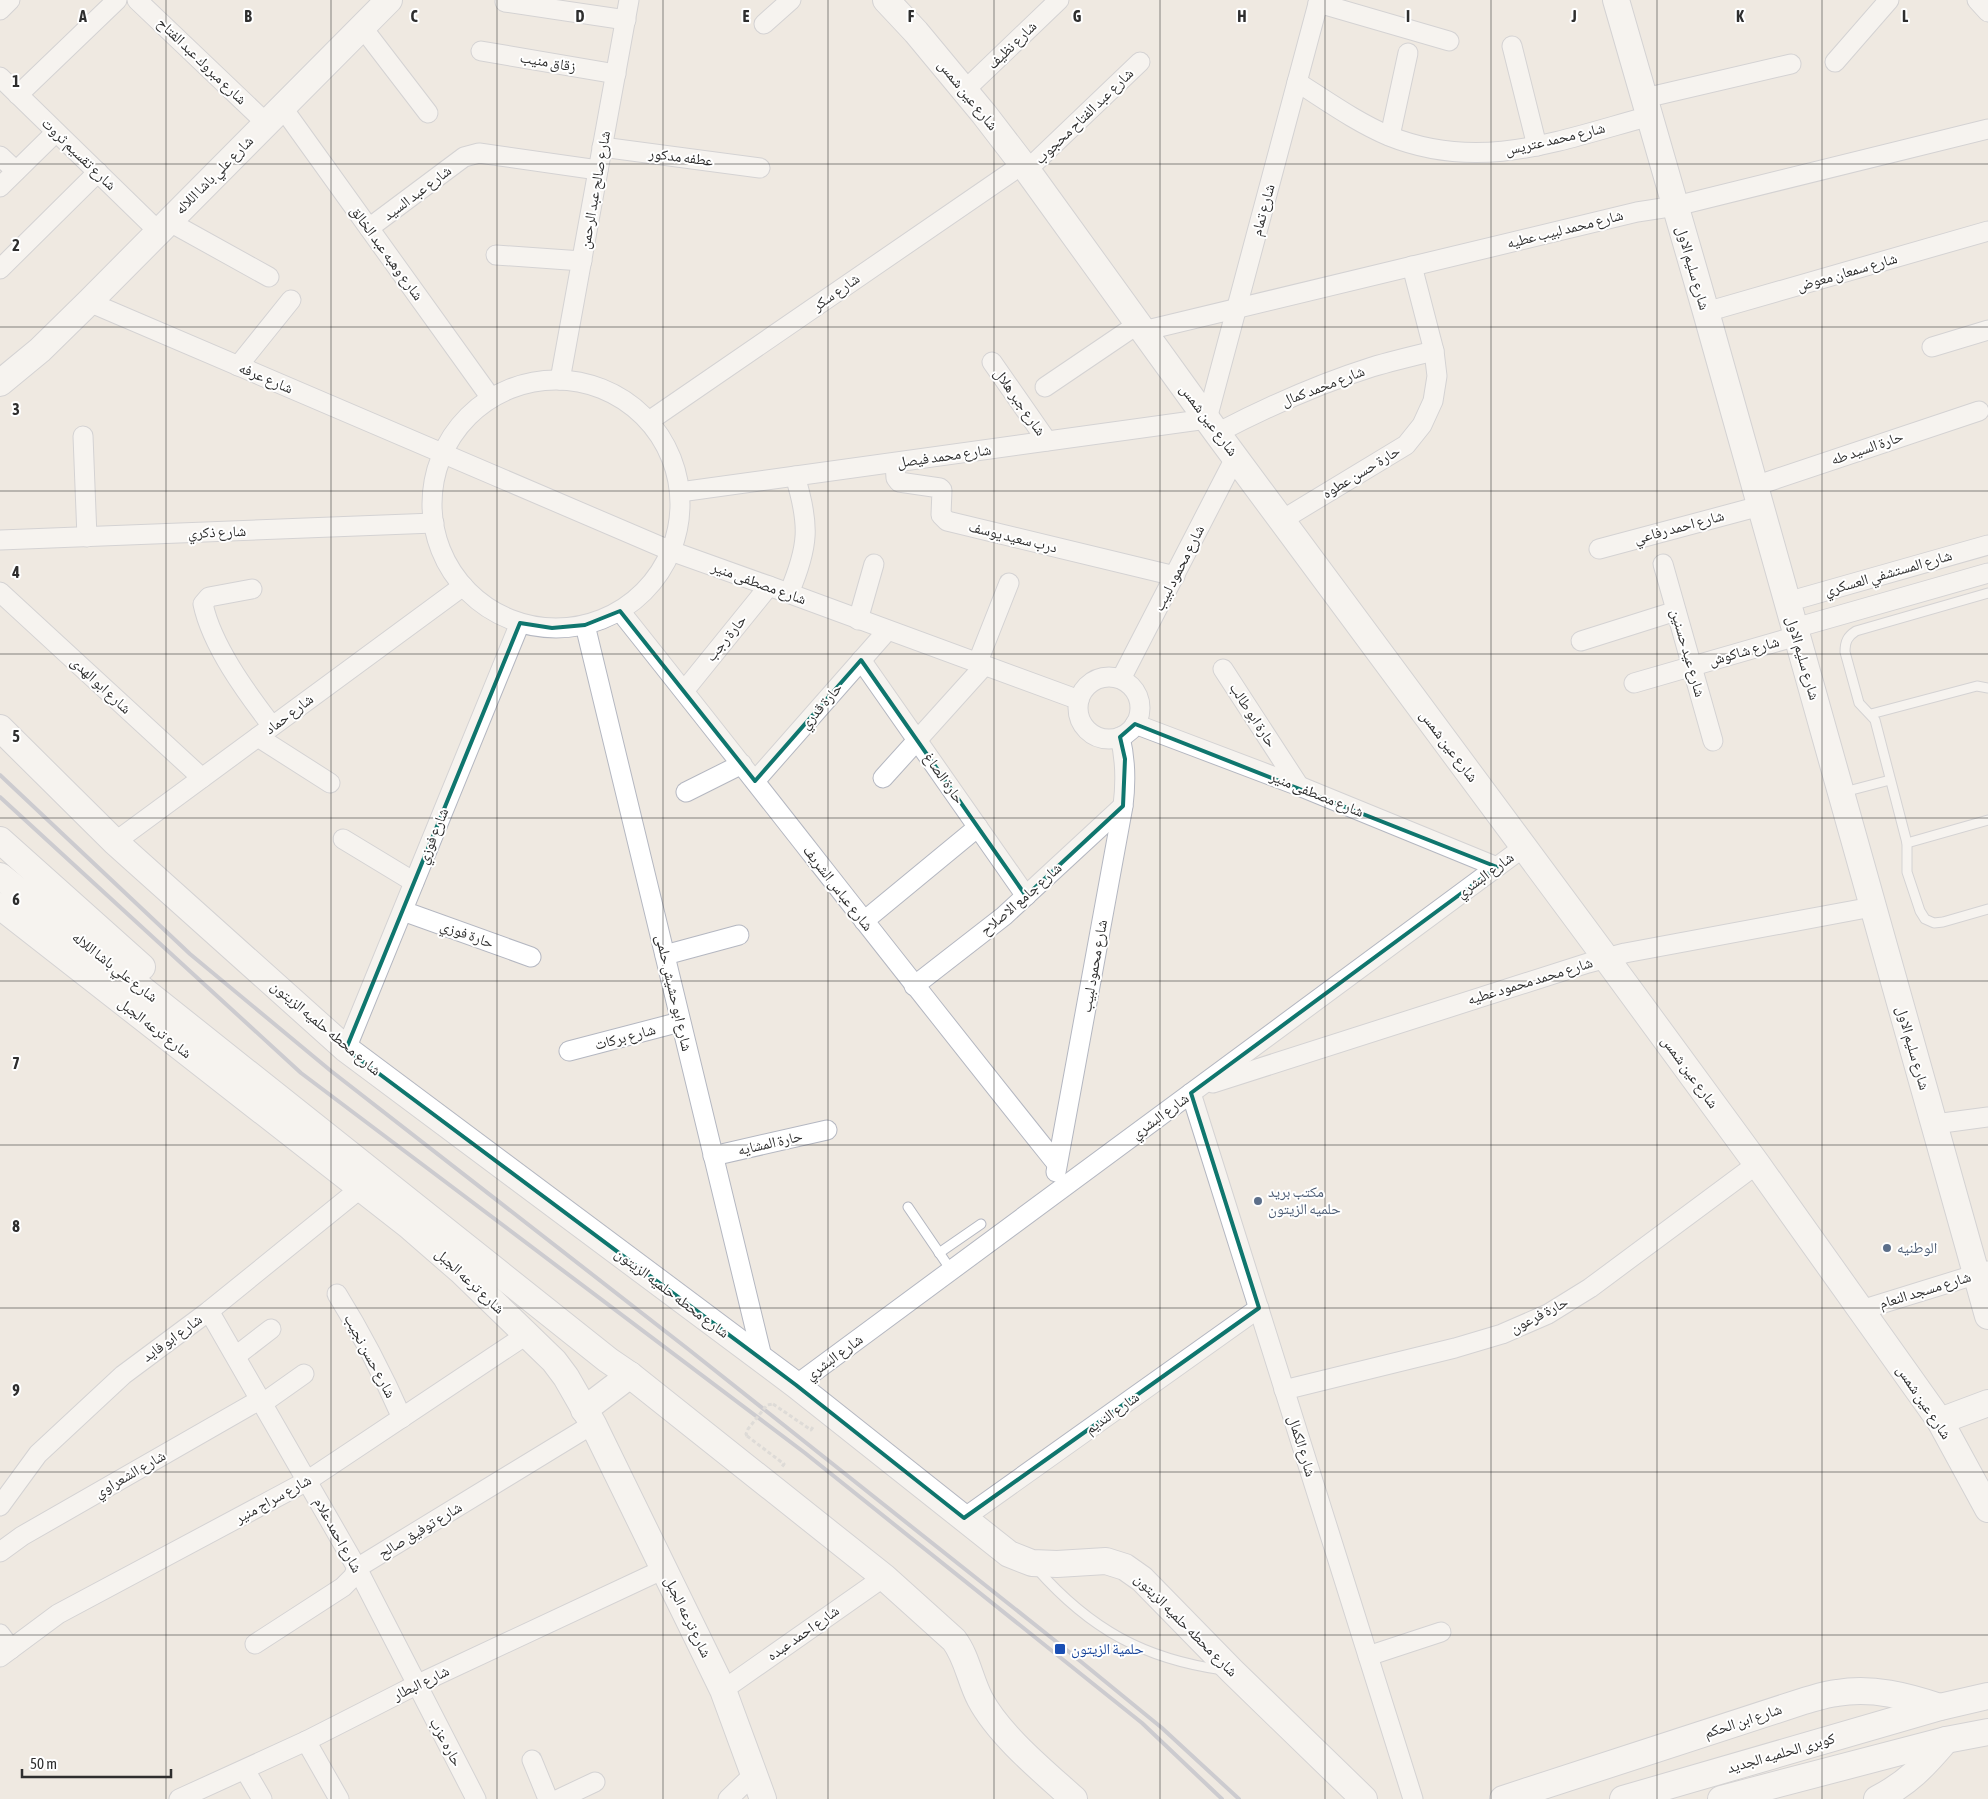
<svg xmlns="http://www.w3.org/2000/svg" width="1988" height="1799" viewBox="0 0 1988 1799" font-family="'Asap Condensed','Noto Naskh Arabic',sans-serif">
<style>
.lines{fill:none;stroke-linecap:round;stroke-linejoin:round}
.lane-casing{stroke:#b4b7c1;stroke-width:11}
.street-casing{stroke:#b4b7c1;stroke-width:21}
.secondary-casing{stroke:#b4b7c1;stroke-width:28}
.path{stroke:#c9c9c9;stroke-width:3;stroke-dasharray:4 2.5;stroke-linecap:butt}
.lane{stroke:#fff;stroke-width:9}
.street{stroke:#fff;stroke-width:19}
.secondary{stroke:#fff;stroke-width:26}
.rail{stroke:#a3a6b8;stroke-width:4}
.path-bridge{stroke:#c9c9c9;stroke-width:3;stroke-dasharray:4 2.5;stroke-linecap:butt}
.marked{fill:none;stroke:#0f766e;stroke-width:4;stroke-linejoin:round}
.grid{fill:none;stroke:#2e2e2e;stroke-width:1;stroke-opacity:0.55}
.service-dot{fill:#5c6f8a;stroke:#fff;stroke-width:2}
.transit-dot{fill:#1a4fb4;stroke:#fff;stroke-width:2}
.labels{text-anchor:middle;stroke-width:4;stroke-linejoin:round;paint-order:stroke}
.street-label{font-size:15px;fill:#2e2e2e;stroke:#fff}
.service-label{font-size:15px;fill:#4e5e75;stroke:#fff;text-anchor:start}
.transit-label{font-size:15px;fill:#164399;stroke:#fff;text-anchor:start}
.grid-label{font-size:16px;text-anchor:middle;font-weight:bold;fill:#2e2e2e;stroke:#fff;stroke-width:4;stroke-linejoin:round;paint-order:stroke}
</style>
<rect width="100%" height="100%" fill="#efe9e1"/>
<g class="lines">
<defs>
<g id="lane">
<path d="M1988,593L1856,631C1848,636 1845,641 1845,652L1859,703L1875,720L1907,843V872L1920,911L1925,919L1934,923L1943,922L1988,909"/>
<path d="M1871,714L1977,686L1988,688"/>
<path d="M1844,792L1890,780"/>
<path d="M1907,843L1988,820"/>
<path d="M908,1207L951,1270"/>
<path d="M939,1253L981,1224"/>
<path d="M1037,1569C1090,1629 1144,1659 1223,1670"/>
</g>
<g id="street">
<path d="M137,0L266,123"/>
<path d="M1977,0L1988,12"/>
<path d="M505,2L626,20"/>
<path d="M1318,3L1449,41"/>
<path d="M0,10L10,0"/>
<path d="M764,24L791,0"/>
<path d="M362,27L428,113"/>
<path d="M1512,46L1537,146"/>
<path d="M481,51L616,74"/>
<path d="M1835,62L1889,0"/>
<path d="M0,77L158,231"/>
<path d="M1297,82C1327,101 1356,122 1389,136C1481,173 1560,140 1650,116"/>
<path d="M964,91L1059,0"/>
<path d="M18,95L117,0"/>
<path d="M1645,98L1791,64"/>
<path d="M282,107L491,398"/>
<path d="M1390,136L1408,53"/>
<path d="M602,147L760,168"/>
<path d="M0,156L16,171"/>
<path d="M1027,170L1140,62"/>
<path d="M0,187L56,132"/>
<path d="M168,221L269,277"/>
<path d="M369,228L464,157L479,153L598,170"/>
<path d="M496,255L582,261"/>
<path d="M0,269L98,172"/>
<path d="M89,302L671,551L769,586L1079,700"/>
<path d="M1706,312L1988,231"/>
<path d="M1143,331L1637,212L1676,206L1988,129"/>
<path d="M1932,347L1988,330"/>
<path d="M992,362L1047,441"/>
<path d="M238,366L291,300"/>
<path d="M560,380L629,0"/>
<circle cx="556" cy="504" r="124"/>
<path d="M1045,387L1138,324"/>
<path d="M649,421L1023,164"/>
<path d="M1217,433C1267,407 1318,384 1372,367C1392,361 1413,356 1434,351"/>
<path d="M83,436L87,537"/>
<path d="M895,463L896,478L899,482L940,488L942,490L941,515L947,521L1175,576"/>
<path d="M1755,486L1979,411"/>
<path d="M680,492L1207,419L1319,0"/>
<path d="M1282,520L1406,445L1422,425L1433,401L1437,376L1434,351L1412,266"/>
<path d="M0,540L434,523"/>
<path d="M1599,549L1760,506"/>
<path d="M1663,564L1713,741"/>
<path d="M252,589L209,597L203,604C212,646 246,692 272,726"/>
<path d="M0,592L202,778"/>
<path d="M789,593C809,546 810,525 795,476"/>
<path d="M1787,602L1988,545"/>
<path d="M620,611C766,794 910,981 1057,1164"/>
<path d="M858,620L874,564"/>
<path d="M585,625L763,1361"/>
<path d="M1795,628L1988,573"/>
<path d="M1581,641L1676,611"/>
<path d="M861,660L1026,896"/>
<path d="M977,664L1009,583"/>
<path d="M1223,669L1299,786"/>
<circle cx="1109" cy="708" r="31"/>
<path d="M1121,679L1236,456"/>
<path d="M1634,683L1797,636"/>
<path d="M684,691L769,586"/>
<path d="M1135,724L1299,786L1497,867"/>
<path d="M258,737L330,783"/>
<path d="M883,778L984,666"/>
<path d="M755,781L887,631"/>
<path d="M686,792L742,764"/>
<path d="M343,839L414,882"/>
<path d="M115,842L463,586"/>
<path d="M403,911L531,957"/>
<path d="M864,921L978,827"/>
<path d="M665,955L739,935"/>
<path d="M914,986L1004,916L1123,806"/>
<path d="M346,1049L520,623"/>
<path d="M569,1051L680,1022"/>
<path d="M1213,1083L1588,963L1625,953L1872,907"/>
<path d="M1191,1093L1413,1799"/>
<path d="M1935,1124L1988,1117"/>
<path d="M713,1156L827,1130"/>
<path d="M1056,1172L1123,806C1126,782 1126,761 1120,737"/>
<path d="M337,1294C362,1334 383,1375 402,1418"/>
<path d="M1861,1310L1987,1271"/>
<path d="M209,1311L357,1568L476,1799"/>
<path d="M236,1356L271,1329"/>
<path d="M796,1385L1524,847"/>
<path d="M1284,1390L1455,1348L1502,1334L1548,1314L1590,1288L1757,1164"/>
<path d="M263,1403L304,1374"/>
<path d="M0,1506L38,1454L123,1375L209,1311L362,1187"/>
<path d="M964,1518L1259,1308"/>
<path d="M0,1552L22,1536L261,1399"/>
<path d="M0,1634L11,1649"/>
<path d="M255,1644L343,1587L353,1577L357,1568L593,1424"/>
<path d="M1368,1656L1441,1632"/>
<path d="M0,1657L58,1614L307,1481L526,1335"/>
<path d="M723,1690L884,1577"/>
<path d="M306,1741L339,1799"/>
<path d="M532,1760L548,1799"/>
<path d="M245,1770L262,1799"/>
<path d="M179,1799L306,1741L416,1685L664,1569"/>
<path d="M559,1799L595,1782"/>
<path d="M728,1799L754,1774"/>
</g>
<g id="secondary">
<path d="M886,0L916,32L984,114L1027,170L1217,433L1606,958L1757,1164L1940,1421L1988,1509"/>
<path d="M1616,0L1706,312L1988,1316"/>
<path d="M0,383L40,350L89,302L389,0"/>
<path d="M0,728L115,842L346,1049L796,1385L1009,1554L1032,1563L1057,1564L1106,1561L1125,1567L1142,1579L1232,1671L1364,1799"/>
<path d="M0,840L142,967"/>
<path d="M0,876L608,1360L630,1375L884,1577L954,1640C967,1657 970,1680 980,1699C999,1735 1043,1771 1074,1799"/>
<path d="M0,906L408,1225L461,1271L554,1361L566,1377L593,1424L723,1690L763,1799"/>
<path d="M584,1410L630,1375"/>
<path d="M1940,1421L1988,1403"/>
<path d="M1503,1799L1804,1701C1815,1698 1826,1694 1837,1693C1873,1687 1906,1696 1940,1707"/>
<path d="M1623,1799L1940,1707L1988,1696"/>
<path d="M1721,1799L1946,1740L1988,1732"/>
<path d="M1877,1799C1908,1783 1924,1766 1946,1740"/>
</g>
</defs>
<use href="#lane" class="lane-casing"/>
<use href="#street" class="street-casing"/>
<use href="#secondary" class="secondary-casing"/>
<g class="path">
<path d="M773,1404L811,1430L813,1427"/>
<path d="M747,1436L784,1464L781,1468"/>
</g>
<use href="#lane" class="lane"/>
<use href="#street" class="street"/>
<use href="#secondary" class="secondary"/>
<g class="rail">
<path d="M0,775L190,954L331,1071L688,1349L1063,1647L1162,1728L1239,1799"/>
<path d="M0,797L301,1073L805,1453L1142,1723L1222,1799"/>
</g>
<path class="path-bridge" d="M747,1436L746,1434L748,1429L767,1405L773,1404"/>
</g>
<path d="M0 0H1988V1799H0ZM620,611L755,781L861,660L1026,896L1123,806L1125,759L1120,737L1135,724L1497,867L1191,1093L1259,1308L964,1518L796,1385L346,1049L520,623L552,628L585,625Z" fill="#efe9e1" fill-opacity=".55" fill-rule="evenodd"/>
<path class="marked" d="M620,611L755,781L861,660L1026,896L1123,806L1125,759L1120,737L1135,724L1497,867L1191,1093L1259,1308L964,1518L796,1385L346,1049L520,623L552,628L585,625Z"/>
<path class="grid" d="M166,0V1799M331,0V1799M497,0V1799M663,0V1799M828,0V1799M994,0V1799M1160,0V1799M1325,0V1799M1491,0V1799M1657,0V1799M1822,0V1799M0,164H1988M0,327H1988M0,491H1988M0,654H1988M0,818H1988M0,981H1988M0,1145H1988M0,1308H1988M0,1472H1988M0,1635H1988"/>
<g class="service-dot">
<circle cx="1258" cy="1201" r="5"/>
<circle cx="1887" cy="1248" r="5"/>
</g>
<rect class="transit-dot" x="1054" y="1643" width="12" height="12" rx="2.5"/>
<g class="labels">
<g class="street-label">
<text transform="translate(1012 45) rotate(-44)" y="5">شارع نظيف</text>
<text transform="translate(202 61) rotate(44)" y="5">شارع مبروك عبد الفتاح</text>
<text transform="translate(548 62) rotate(10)" y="5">زقاق منيب</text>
<text transform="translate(968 95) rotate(51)" y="5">شارع عين شمس</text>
<text transform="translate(1084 116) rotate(-44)" y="5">شارع عبد الفتاح محجوب</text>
<text transform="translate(1555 139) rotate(-13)" y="5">شارع محمد عتريس</text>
<text transform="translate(79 154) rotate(44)" y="5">شارع تقسيم ثروت</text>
<text transform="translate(681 157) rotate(7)" y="5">عطفه مدكور</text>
<text transform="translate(214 175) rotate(-45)" y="5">شارع علي باشا اللاله</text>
<text transform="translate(595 190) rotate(-80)" y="5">شارع صالح عبد الرحمن</text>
<text transform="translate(417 193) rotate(-37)" y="5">شارع عبد السيد</text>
<text transform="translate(1263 210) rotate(-75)" y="5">شارع تمام</text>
<text transform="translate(1565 229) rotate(-14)" y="5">شارع محمد لبيب عطيه</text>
<text transform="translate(387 253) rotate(54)" y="5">شارع وهبه عبد الخالق</text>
<text transform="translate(1693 268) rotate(74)" y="5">شارع سليم الاول</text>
<text transform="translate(1847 272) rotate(-16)" y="5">شارع سمعان معوض</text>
<text transform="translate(836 292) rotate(-35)" y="5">شارع سكر</text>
<text transform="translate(266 378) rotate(23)" y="5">شارع عرفه</text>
<text transform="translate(1323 386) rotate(-21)" y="5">شارع محمد كمال</text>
<text transform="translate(1020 402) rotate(55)" y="5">شارع جبر هلال</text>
<text transform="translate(1209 420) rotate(53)" y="5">شارع عين شمس</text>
<text transform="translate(1867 448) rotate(-19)" y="5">حارة السيد طه</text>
<text transform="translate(944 456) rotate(-8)" y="5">شارع محمد فيصل</text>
<text transform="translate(1361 472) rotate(-31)" y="5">حارة حسن عطوه</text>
<text transform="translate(1679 527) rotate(-15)" y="5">شارع احمد رفاعي</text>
<text transform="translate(217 532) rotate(-2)" y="5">شارع ذكري</text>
<text transform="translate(1013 537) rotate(14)" y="5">درب سعيد يوسف</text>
<text transform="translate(1179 568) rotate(-63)" y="5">شارع محمود لبيب</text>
<text transform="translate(1888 573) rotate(-16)" y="5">شارع المستشفي العسكري</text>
<text transform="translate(759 583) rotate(20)" y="5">شارع مصطفى منير</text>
<text transform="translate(726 638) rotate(-51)" y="5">حارة رجب</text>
<text transform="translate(1744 651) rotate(-16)" y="5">شارع شاكوش</text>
<text transform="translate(1688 653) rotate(74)" y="5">شارع عيد حسنين</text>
<text transform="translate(1803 658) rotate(74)" y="5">شارع سليم الاول</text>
<text transform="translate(101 685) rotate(43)" y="5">شارع ابو الهدى</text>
<text transform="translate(821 706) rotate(-49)" y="5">حارة قدري</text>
<text transform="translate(289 714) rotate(-37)" y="5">شارع حماد</text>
<text transform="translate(1253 715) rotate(57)" y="5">حارة ابو طالب</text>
<text transform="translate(1449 746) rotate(53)" y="5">شارع عين شمس</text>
<text transform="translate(944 778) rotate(55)" y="5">حارة الصاغ</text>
<text transform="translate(1317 794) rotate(22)" y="5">شارع مصطفى منير</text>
<text transform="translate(433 836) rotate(-68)" y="5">شارع فوزي</text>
<text transform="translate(1485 875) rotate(-36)" y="5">شارع البشري</text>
<text transform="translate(838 888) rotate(52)" y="5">شارع عباس الشريف</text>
<text transform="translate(1021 899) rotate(-41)" y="5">شارع جامع الاصلاح</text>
<text transform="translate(467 934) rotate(20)" y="5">حارة فوزي</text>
<text transform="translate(1094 966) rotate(-80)" y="5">شارع محمود لبيب</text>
<text transform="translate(115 967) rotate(38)" y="5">شارع علي باشا اللاله</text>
<text transform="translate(1530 981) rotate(-17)" y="5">شارع محمد محمود عطيه</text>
<text transform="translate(674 993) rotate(77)" y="5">شارع ابو حشيش حلمى</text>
<text transform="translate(155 1028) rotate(38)" y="5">شارع ترعه الجبل</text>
<text transform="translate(326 1028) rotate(40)" y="5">شارع محطه حلميه الزيتون</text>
<text transform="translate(625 1037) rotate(-15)" y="5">شارع بركات</text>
<text transform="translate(1913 1048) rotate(74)" y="5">شارع سليم الاول</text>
<text transform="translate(1690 1072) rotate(54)" y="5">شارع عين شمس</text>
<text transform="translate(1160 1116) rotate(-36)" y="5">شارع البشري</text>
<text transform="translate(770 1143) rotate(-13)" y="5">حارة المشايه</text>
<text transform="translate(470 1281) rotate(43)" y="5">شارع ترعه الجبل</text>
<text transform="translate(1925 1290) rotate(-17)" y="5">شارع مسجد النعام</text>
<text transform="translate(672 1293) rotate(37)" y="5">شارع محطه حلميه الزيتون</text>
<text transform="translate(1539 1315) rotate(-27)" y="5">حارة فرعون</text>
<text transform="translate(172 1338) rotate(-36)" y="5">شارع ابو فايد</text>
<text transform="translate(370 1356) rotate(62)" y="5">شارع حسن نجيب</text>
<text transform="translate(834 1357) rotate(-36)" y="5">شارع البشري</text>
<text transform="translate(1924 1402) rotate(56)" y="5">شارع عين شمس</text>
<text transform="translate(1112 1413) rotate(-35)" y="5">شارع النديم</text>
<text transform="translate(1302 1446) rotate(73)" y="5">شارع الكمال</text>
<text transform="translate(130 1474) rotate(-30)" y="5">شارع الشعراوي</text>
<text transform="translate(273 1499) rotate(-29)" y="5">شارع سراج منير</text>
<text transform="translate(420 1530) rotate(-31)" y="5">شارع توفيق صالح</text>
<text transform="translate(338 1535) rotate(61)" y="5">شارع احمد علام</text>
<text transform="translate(688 1617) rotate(64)" y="5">شارع ترعه الجبل</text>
<text transform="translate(1186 1625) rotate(45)" y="5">شارع محطه حلميه الزيتون</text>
<text transform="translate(803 1633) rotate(-35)" y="5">شارع احمد عبده</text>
<text transform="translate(421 1683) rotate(-26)" y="5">شارع البطار</text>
<text transform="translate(1743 1721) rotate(-18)" y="5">شارع ابن الحكم</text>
<text transform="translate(446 1742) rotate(62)" y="5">حاره عزب</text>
<text transform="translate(1781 1753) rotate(-16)" y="5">كوبرى الحلميه الجديد</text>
</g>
<g class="service-label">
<text x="1268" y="1197">مكتب بريد<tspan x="1268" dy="17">حلميه الزيتون</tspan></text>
<text x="1897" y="1253">الوطنيه</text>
</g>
<g class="transit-label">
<text x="1071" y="1654">حلمية الزيتون</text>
</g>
</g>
<g class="grid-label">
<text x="83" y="22">A</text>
<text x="248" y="22">B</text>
<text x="414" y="22">C</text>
<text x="580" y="22">D</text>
<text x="746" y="22">E</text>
<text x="911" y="22">F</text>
<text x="1077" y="22">G</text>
<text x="1242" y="22">H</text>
<text x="1408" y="22">I</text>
<text x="1574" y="22">J</text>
<text x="1740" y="22">K</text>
<text x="1905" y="22">L</text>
<text x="16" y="87">1</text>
<text x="16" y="251">2</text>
<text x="16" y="415">3</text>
<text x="16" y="578">4</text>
<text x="16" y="742">5</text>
<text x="16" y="905">6</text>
<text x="16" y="1069">7</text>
<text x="16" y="1232">8</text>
<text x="16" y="1396">9</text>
</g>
<path d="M22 1769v8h149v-8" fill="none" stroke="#2e2e2e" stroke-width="2.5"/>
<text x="30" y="1769" font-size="15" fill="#2e2e2e" stroke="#ffffff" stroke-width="4" paint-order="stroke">50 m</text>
</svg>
